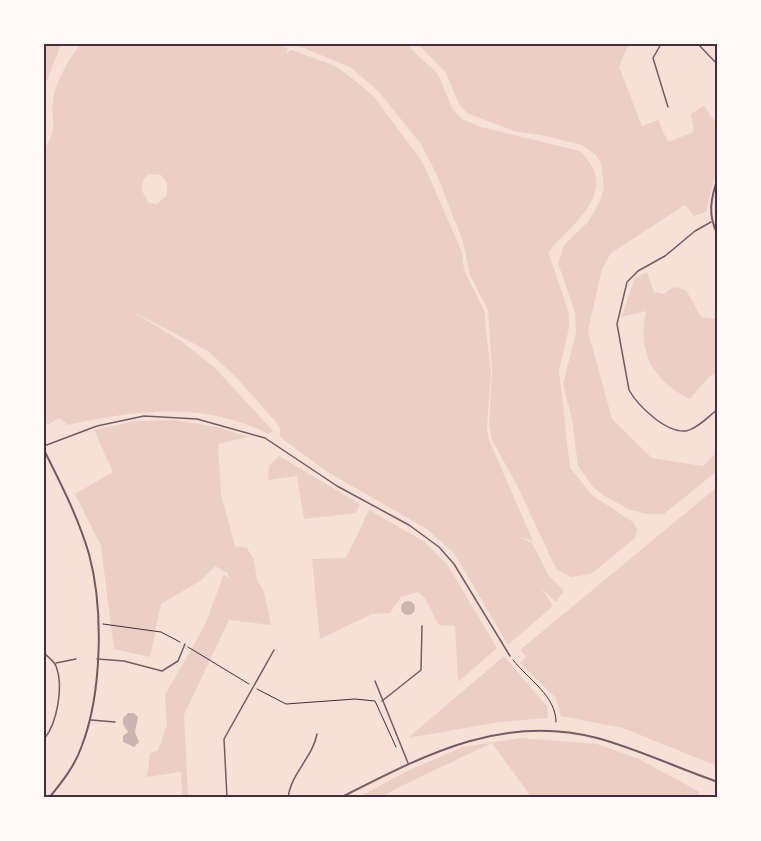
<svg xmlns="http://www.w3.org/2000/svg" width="761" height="841" viewBox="0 0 761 841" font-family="'Roboto Condensed',sans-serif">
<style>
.green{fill:#ebcfc5;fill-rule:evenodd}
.building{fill:#ccb4b1}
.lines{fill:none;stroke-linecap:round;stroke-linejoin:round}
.path{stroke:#4a2c40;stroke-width:1}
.minor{stroke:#755966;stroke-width:1.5}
.tertiary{stroke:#755966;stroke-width:2}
.neatline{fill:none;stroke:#4a2c40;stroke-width:2}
</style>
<rect width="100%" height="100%" fill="#f7e1d7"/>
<g class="green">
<path d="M44,44H61L44,88Z"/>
<path d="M81,44H275L288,48L286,53L292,50L335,66L356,81L375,98L423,163L462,252L464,270L484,310L491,373L487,427L489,440L533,541L518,536L532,543L549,576L564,591L556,602L542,589L534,577L553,606L508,645L454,553L427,529L326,471L280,437V428L276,422L236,377L208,351L132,311L181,341L215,368L273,431L268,434C204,401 135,410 68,425L59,418L48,425L44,420V150C60,122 50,126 53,100C56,81 69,58 81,44ZM148,174L161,175L167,183V195L157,204L149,203L142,191L143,181Z"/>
<path d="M294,44H406L438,74L453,110L462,119L481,127L580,151C621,191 575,221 548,252L569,313V328L559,370L570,468L593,496L633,522L637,530L635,538L591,574L571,577L556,569L517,485L492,440L489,426L492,373L488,310L470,275L463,242L437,175L421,144L378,91L350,67Z"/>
<path d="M418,44H629L619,67L642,126L658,120L668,142L694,132L691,114L704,106L718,126L717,167L706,212L694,216L685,205L611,253L602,269L588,331L612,419L652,458L703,466L717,452V471L664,514H647L628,509L603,495L593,487L578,466L572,419L563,384L576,333L575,312L558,263L564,245L588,222L599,203L604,188L601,163L596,155L581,145L546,136L514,131L467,113L459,104L446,73Z"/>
<path d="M647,272L654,292L664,294L674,287L686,290L701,317L717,319V372L708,378L690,399C653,381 637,352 646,311L621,317L635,278Z"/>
<path d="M174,420L217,427L248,437L218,444L221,494L235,546L247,548L254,560L257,580L264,591L271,625L229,620L184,715L188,797H182L181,772L147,777L150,754L158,750L167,725L165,695L204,627L224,574L230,580L227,573L215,566L200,581L161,604L150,657L114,649L101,546L75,494L113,472L94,430L136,421Z"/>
<path d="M279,456L360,504L356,513L304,519L297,476L268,480L269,466Z"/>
<path d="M717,487V766L623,728L561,716L556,698L520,663L526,657L520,650Z"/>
<path d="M369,510L425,542L447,564L497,648L458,682L455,626L439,625L424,597L418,592L401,597L390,613L372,614L320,639L312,559L346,558Z"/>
<path d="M504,656L547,706L548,718L500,722L408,738Z"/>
<path d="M520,738L597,744L637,758L700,792L695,798L528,797L529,794L492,743L397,788L383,797H359L409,770L463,747Z"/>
</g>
<g class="building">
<circle cx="408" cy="608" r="7"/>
<path d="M128,713H134L138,717L135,732L139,742L134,747L123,742V736L128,732L123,724V718Z"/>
</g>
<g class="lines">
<g class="path">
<path d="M103,624L161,632L180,642"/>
<path d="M188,647L249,684"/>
<path d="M513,660C529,680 556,696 556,722"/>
<path d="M257,689L286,704L355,699L375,701L396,747"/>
</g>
<g class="minor">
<path d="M661,44L653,58L668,107"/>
<path d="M698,44L718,65"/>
<path d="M711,222L695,231L665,256L638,271L627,282L617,324L629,390C638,406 666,433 686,431C697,429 709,416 718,409"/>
<path d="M44,446L97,426L144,416L197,419L265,438L337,486L409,525L439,547L454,564L510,656"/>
<path d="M44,653C48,657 54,661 56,666C64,686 57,724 44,739"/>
<path d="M97,659L124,661L162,671L178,661L185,644"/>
<path d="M56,663L76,659"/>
<path d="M375,681L408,763"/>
<path d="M382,701L421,670L422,626"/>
<path d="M91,720L115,722"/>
<path d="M227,798L224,739L274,650"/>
<path d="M288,798C291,773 313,757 317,734"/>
</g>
<g class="tertiary">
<path d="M718,177C711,198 707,215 718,235"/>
<path d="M44,450C61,484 78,517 89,554C104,610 102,695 81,748C74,767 62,782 49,798"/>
<path d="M340,798C423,756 501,713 597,738C638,749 677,768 718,782"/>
</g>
</g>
<rect width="761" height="841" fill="none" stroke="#fffaf5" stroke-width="90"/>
<rect x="45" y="45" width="671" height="751" class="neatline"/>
</svg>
